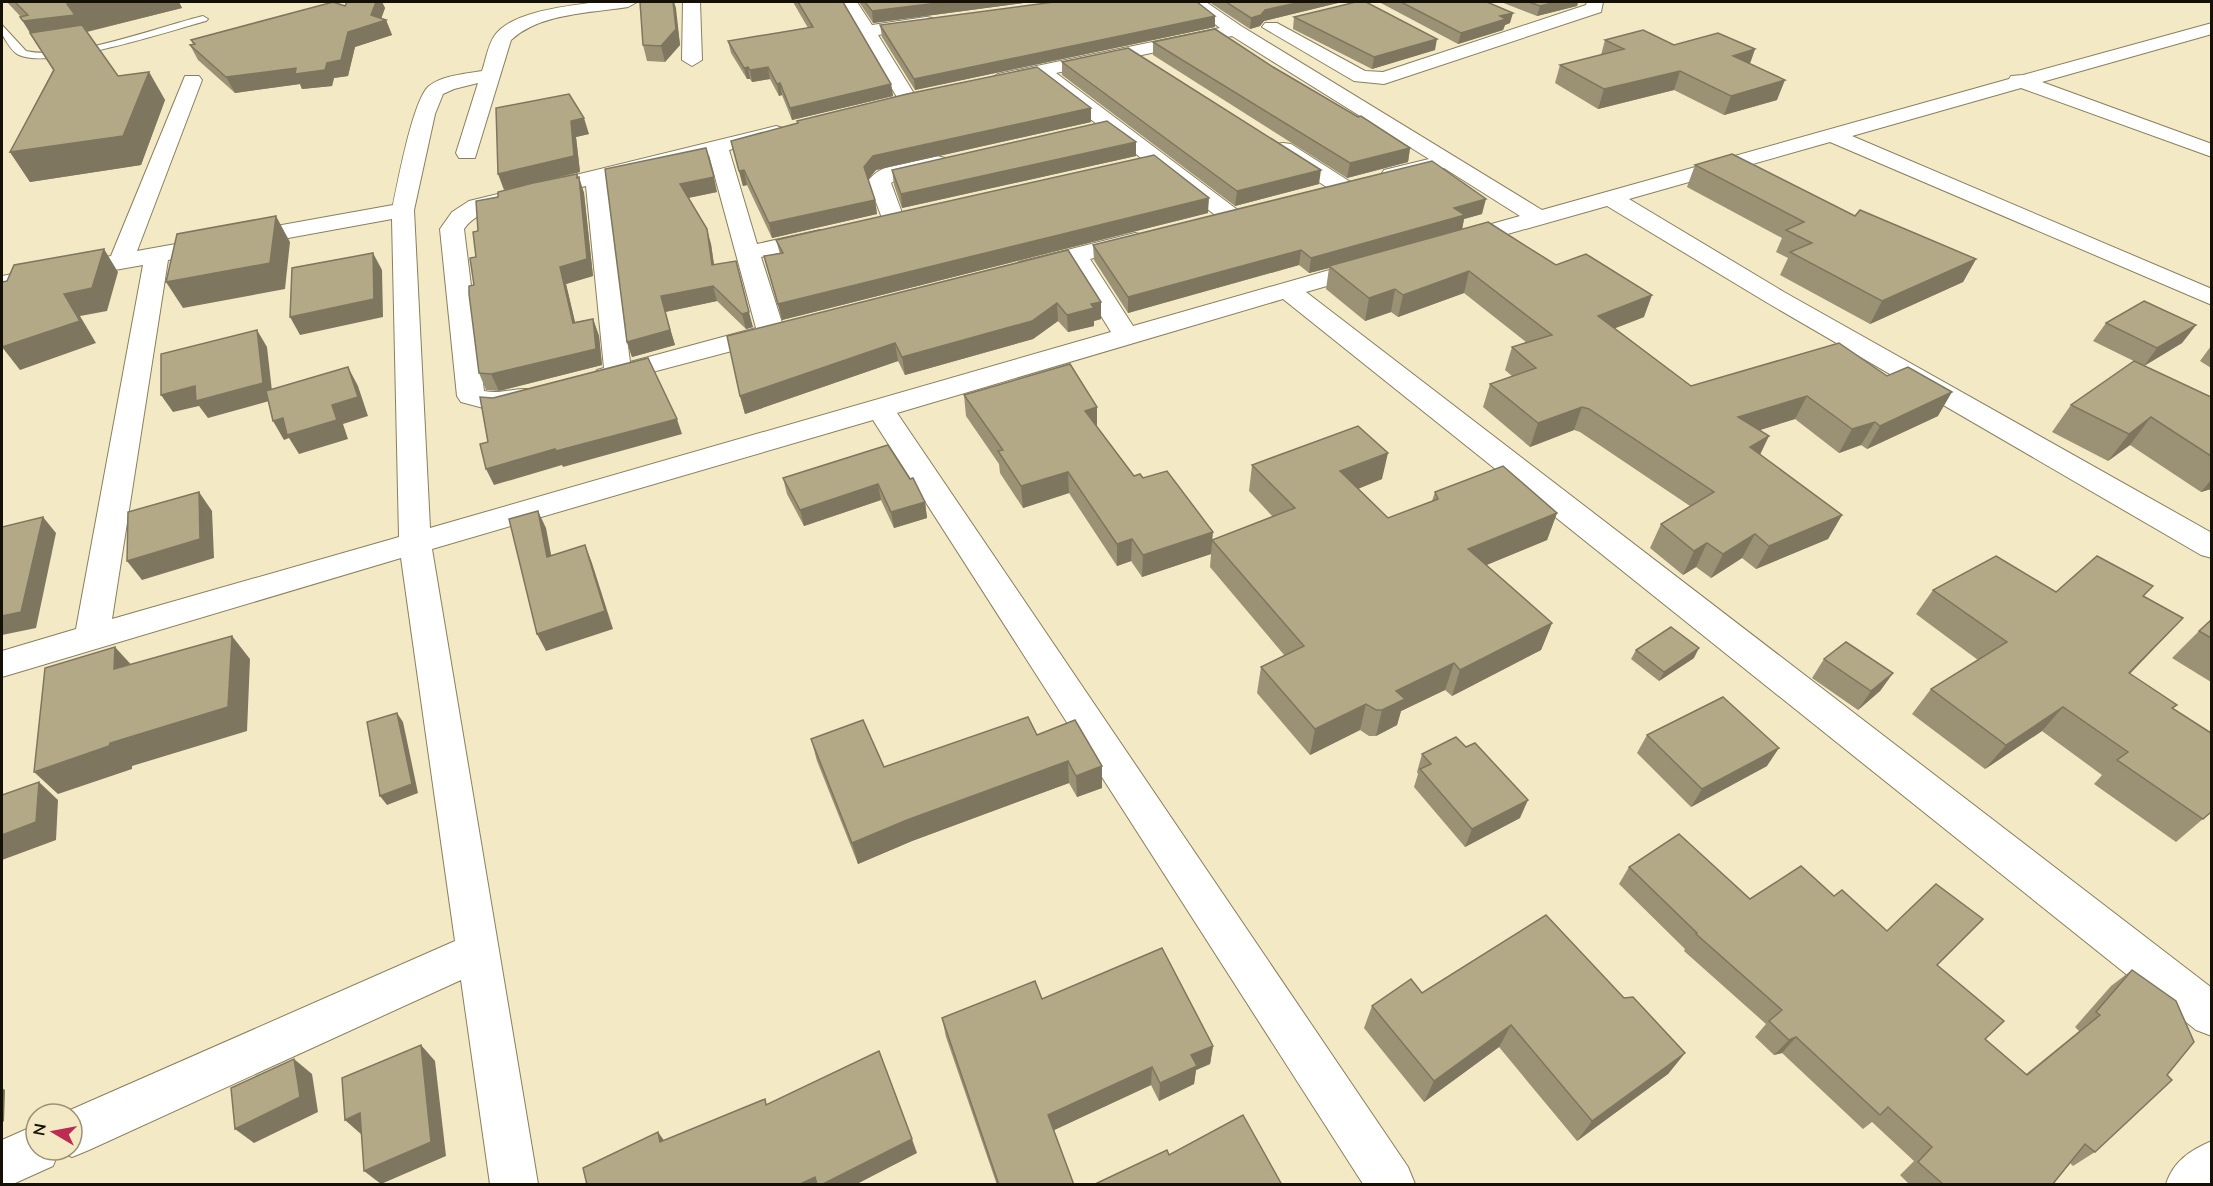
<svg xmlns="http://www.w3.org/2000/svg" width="2213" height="1186" viewBox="0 0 2213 1186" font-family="Mulish,sans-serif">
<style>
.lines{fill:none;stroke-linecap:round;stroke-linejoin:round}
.service-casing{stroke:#897f5e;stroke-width:2}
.minor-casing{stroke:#897f5e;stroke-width:2}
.service{fill:#fff;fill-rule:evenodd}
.minor{fill:#fff;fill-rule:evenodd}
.wall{fill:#9b9174}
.shaded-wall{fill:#7e765e}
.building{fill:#b4a987;stroke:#7e765e;stroke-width:1.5}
</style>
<rect width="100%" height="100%" fill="#f4e9c5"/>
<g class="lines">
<defs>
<path id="service" d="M203,16L208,19L206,21C169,31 52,70 19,55C12,52 6,41 2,34V25L26,51C69,61 158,27 203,16Z"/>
<g id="minor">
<path d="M597,2H637L628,7C591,13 540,13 511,40L475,158H459L456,153L478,83L454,89L443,94L435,114L414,210L430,528L1111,332L1069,264L1028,274L1019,272L1016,267L1019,262L1135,233L1143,235L1147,240L1143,245L1090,259L1133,326L1361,261L1370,259L1379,261L1382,266L1379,271L1306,292L2212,988V1036L2196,1030L1283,299L897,413L1408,1167L1415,1184H1363L873,420L432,549L538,1184H490L461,980L89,1150L72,1157L59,1151L53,1166L13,1184H2V1140L36,1125V1150H72V1114H61L455,941L401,558L2,677V651L76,629L143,265L2,290V276L111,256L185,76H199L202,80L137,251L393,205C398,182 413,99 429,86C443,75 466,74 482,71C486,60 488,44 495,35C513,11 568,6 597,2ZM392,219L399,537L112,619L168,260Z"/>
<path d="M683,2H700L702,60L692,66L682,60Z"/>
<path d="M841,2H857L872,25L926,17L932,18L935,22L932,26L878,35L918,100L915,104H901Z"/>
<path d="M1186,2H1206L1241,26L1542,210L2009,79L2011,76L2023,75L2212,23V34L2042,82L2212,144V157L2021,88L1852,136L2212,289V305L1830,142L1629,199L1784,292L2212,533V558L2201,555L1766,302L1607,206L1465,246H1449L1445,241L1449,236L1520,216L1444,168L1392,182L1384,180L1381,175L1384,170L1429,159L1232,36L1056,73L1239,211L1243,216L1239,221H1223L1037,78L998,86L988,80L998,74L1220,28Z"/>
<path d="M1587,2H1603L1601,12L1384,84L1354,81L1262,27L1265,23H1277L1365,71L1383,72L1586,5Z"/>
<path d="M776,126L783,128L786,132L783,136L729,150L757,244L820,230L828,232L832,237L828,242L761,257L785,332L781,338L607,384L597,382L593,376L597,370L604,368L586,186C554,194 481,202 464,229L484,391C502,395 518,386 535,390L539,396L535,402L491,410L461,402L457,396L440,229L452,212L469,201ZM709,155L756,328L630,362L607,180Z"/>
<path d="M1283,143L1291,144L1352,183L1355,188L1352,193H1336L1275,154L1272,149L1275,144Z"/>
<path d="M937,156L945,158L948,163L945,168L899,178L891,183L905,221L901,226H885L868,181C881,162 916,161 937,156Z"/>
<path d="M2212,1141V1184H2166C2173,1162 2190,1150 2212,1141Z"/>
</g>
</defs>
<use href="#service" class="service-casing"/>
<use href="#minor" class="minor-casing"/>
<use href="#service" class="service"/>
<use href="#minor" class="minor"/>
</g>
<g class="wall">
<path d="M7,2H179L182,8L87,32L118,76L149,72L165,100L141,165L30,182L10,152L53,70L20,17H21Z"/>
<path d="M376,2H382L385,8L381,18L386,20L392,35L355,47L348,76L334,78L332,86L302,89L300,84L235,93L198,60L190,45L193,44L191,40L345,6Z"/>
<path d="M640,2H674L680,45L665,62L647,61L643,45Z"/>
<path d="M793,2H843L891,84L893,96L792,120L782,95L779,96L770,79L752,82L750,79H747L731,53L728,41L808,28Z"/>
<path d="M859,2H1031L873,23Z"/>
<path d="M1209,2H1342L1264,21L1260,26L1250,29Z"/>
<path d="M1379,2H1487L1510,23L1505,25L1503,30L1458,44Z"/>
<path d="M1501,2H1578L1577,6L1537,16Z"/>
<path d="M1215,16V27L915,90L882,37L880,25Z"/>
<path d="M1294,17L1435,50L1372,69L1293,29Z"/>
<path d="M1605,40L1755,49L1750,64L1777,100L1724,115L1674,90L1598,109L1555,83L1560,65L1601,55Z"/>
<path d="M1153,42L1273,67L1410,148L1408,162L1347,178L1153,55Z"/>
<path d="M1062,62L1319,184L1235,206L1062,75Z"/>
<path d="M496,108L589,134L576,137L580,172L543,181L578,178L584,193L593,276L566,284L575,322L593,319L599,336L602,365L499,391L486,390L479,373L474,285L478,231L506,190Z"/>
<path d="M797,121L1091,122L876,170L868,179L875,200L877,214L772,238L747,185L743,186L731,141L798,123Z"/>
<path d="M1136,156L902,208L894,185L892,170Z"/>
<path d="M1695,165L1855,216L1976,259L1963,282L1870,324L1780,275L1788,258L1776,252L1782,238L1687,187Z"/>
<path d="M605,169L717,192L688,198L711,244L714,264L753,327L746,329L717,301L665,312L675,345L632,357L627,342Z"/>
<path d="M1208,213L782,320L764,256L780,254L776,240Z"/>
<path d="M1482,214L1464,219L1462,229L1556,265L1644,317L1615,328L1691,386L1839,343L1938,416L1867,449L1861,445L1839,453L1795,419L1760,430V454L1842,515L1828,539L1756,569L1742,558L1711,578L1696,567L1683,575L1650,548L1661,524L1690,506L1580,432L1574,430L1530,447L1483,407L1490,384L1512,376L1505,370L1512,347L1526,342L1464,293L1398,317L1391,312L1365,321L1326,289L1329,268L1309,273L1299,265L1128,313L1094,260L1093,245Z"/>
<path d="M1068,250L1101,302V319L1094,321V326L1068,332L1058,321L1033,339L905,375L898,361L745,414L740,396Z"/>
<path d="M2106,323L2196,325L2182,343L2144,366L2093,341Z"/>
<path d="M2211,346V368L2200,361Z"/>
<path d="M964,395L1097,407V427L1134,476L1143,478L1212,540L1273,517L1249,491L1252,465L1382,479L1358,489L1388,518L1432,501L1435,492L1557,513L1547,540L1486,565L1552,623L1541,650L1452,696L1445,690L1401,711L1397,725L1376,736H1369L1360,730L1310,755L1257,693L1261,667L1285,656L1210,567L1211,554L1142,577L1131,561L1117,566L1069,493L1023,508L1000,473L999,464L966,416Z"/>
<path d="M2211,397V489L2201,492L2130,445L2108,461L2052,432L2071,405Z"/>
<path d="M783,478L910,479L925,502L927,518L894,528L881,500L804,526L787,494Z"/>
<path d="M2153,586L2144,596L2183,618L2130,674L2177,705L2173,708L2211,812L2176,842L2094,784L2102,775L2042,731L1985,769L1912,714L1931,689L1978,660L1916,614L1933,590L2056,592Z"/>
<path d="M2211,620V682L2172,658L2199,631Z"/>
<path d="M1636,650L1694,658L1659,681L1631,659Z"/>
<path d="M1824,659L1893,673L1880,691L1858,710L1812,678Z"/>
<path d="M1037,735L1102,788L1077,797L1069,783L912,841L858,864L817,761L811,739L884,767Z"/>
<path d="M1647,735L1767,766L1691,807L1637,753Z"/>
<path d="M1422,754L1520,818L1465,847L1414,787L1418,774L1417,772Z"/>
<path d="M1629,867L1750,899L1834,896L1937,965L1985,1039L2026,1074L2079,1031L2075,1027L2111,986L2132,970L2095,1152L2073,1166L2070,1163L2052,1185H1910L1900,1175L1914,1161L1872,1122L1863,1129L1782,1053L1774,1055L1755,1037L1766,1024L1684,951L1685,949L1619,884Z"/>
<path d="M1422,993L1624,998L1685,1053L1668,1074L1577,1141L1499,1047L1424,1102L1364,1028L1372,1006Z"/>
<path d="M1042,999L1213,1046L1210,1064L1196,1070L1194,1084L1159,1101L1151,1085L1054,1130L1074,1185H997L946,1037L942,1018Z"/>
</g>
<g class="shaded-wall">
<path d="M77,2H179L182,8L85,32L41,50L23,21L67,4Z"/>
<path d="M376,2H382L385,8L380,22L386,20L392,35L355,47L348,76L334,78L332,86L302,89L300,84L235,93L226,77L327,63L348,32L371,15Z"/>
<path d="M673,2H674L676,8L680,45L665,62L661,46Z"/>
<path d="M946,2H1031L873,23L872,11Z"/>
<path d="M1301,2H1342L1264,21L1260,26L1250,29L1251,18L1265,10Z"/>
<path d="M1556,2H1578L1577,6L1537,16L1540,6Z"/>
<path d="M1513,13L1510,23L1505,25L1503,30L1458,44L1461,33L1500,16Z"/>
<path d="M1215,16V27L915,90L914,79Z"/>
<path d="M1437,39L1435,50L1372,69L1374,57Z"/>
<path d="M1755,49L1748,68L1733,56Z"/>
<path d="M748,67L750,79H747L744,68Z"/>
<path d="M768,67L770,79L752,82L750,70Z"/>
<path d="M1680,71L1674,90L1598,109L1604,89Z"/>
<path d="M149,72L165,100L141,165L30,182L10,152Z"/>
<path d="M1785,80L1777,100L1724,115L1731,96Z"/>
<path d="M780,83L782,95L779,96L777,84Z"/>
<path d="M891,84L893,96L792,120L790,108Z"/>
<path d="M1091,108V122L876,170L866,182L864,167L873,156Z"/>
<path d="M584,118L589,134L576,137L580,172L504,190L498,174L571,121Z"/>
<path d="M1136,142V156L902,208L901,194Z"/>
<path d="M1410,148L1408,162L1347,178L1350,163Z"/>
<path d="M744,170L747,185L743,186L739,171Z"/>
<path d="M1321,170L1319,184L1235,206L1237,191Z"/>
<path d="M577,174L580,184L579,177L584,193L593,276L566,284L579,339L573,323L560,267L577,178Z"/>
<path d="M714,177L717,192L683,199L680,184Z"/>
<path d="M1209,198L1208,213L782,320L778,304Z"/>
<path d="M1486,199L1482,214L1464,219L1462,230L1329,266V268L1309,273L1311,258L1454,208Z"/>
<path d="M875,200L877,214L772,238L769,223Z"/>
<path d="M276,216L290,242L285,289L183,308L166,282Z"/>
<path d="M707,229L711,244L716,280L712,265Z"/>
<path d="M104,249L118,272L107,311L80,316L96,343L20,370L2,347L64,294Z"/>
<path d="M1301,250L1299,265L1128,313V297Z"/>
<path d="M373,253L382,270L383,317L300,335L290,317Z"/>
<path d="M1976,259L1963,282L1870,324L1882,301Z"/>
<path d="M1469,271L1464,293L1398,317L1403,295Z"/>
<path d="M713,286L717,301L665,312L675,345L632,357L627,342L661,296Z"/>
<path d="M1395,289L1391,312L1365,321L1369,298Z"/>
<path d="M1652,295L1644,317L1590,338L1598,316Z"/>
<path d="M1101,302V319L1094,321V326L1068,332L1067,315L1091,304Z"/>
<path d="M1057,303L1058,321L1033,339L905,375L902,357Z"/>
<path d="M749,312L753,327L746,329L742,314Z"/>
<path d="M593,319L599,336L602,365L499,391L491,374Z"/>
<path d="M2196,325L2182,343L2144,366L2157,348Z"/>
<path d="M257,330L267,347L273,400L208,418L199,406L173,412L161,395Z"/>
<path d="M895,343L898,361L745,414L740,396Z"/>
<path d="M348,367L358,386L368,416L343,424L348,439L299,454L289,438L284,440L273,421L332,405Z"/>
<path d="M1952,392L1938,416L1867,449L1880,426Z"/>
<path d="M1807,396L1795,419L1728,440L1738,417Z"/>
<path d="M1097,407V428L1085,411Z"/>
<path d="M1582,407L1574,430L1530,447L1538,423Z"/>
<path d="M2151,417L2130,445L2108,461L2129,434Z"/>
<path d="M677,419L682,434L563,467L562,465L494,485L486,469L555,449Z"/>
<path d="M1875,422L1861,445L1839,453L1852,429Z"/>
<path d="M1769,436L1758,459L1750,447Z"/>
<path d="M1388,453L1382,479L1335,498L1340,471Z"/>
<path d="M1068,472L1069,493L1023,508L1021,486Z"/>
<path d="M2211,480V489L2201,492Z"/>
<path d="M878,484L881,500L804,526L800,510Z"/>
<path d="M199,492L212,511L214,558L142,580L127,561Z"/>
<path d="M925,502L927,518L894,528L891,512Z"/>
<path d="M538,511L546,528L555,575L547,557Z"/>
<path d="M1557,513L1547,540L1460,576L1468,549Z"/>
<path d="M1842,515L1828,539L1756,569L1769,546Z"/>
<path d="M43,517L56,533L36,628L2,635V616Z"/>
<path d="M1213,532L1211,554L1142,577L1143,555Z"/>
<path d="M1755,534L1742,558L1711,578L1723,554Z"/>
<path d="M1132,539L1131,561L1117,566V544Z"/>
<path d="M1707,543L1696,567L1683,575L1694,551Z"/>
<path d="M585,545L592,563L613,629L546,651L537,634Z"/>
<path d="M2183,618L2160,642L2106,697L2129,673Z"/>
<path d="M1552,623L1541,650L1452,696L1460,670Z"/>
<path d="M232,636L250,659L247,731L132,766V769L58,794L34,772L110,743Z"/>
<path d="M115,647L136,670L114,669Z"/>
<path d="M1699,648L1694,658L1659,681L1664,672Z"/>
<path d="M1454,663L1445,690L1401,711L1397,725L1376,736L1382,710L1396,691Z"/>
<path d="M1893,673L1880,691L1858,710L1871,691Z"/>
<path d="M1366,704L1360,730L1310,755L1315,729Z"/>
<path d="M2063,707L2042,731L1985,769L2006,745Z"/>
<path d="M397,713L403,722L418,793L387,805L380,796Z"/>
<path d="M1779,748L1767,766L1691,807L1702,789Z"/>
<path d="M1068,761L1069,783L912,841L858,864L852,843L907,820Z"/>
<path d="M1102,766V788L1077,797L1076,776Z"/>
<path d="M39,782L58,800L56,840L2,860V835Z"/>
<path d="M1528,800L1520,818L1465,847L1472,829Z"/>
<path d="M1511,1025L1499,1047L1424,1102L1434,1081Z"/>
<path d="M1796,1037L1782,1053L1774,1055L1789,1040Z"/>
<path d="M421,1045L435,1061L446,1156L381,1184L364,1171Z"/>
<path d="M1213,1046L1210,1064L1196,1070L1194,1084L1159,1101L1160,1083L1191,1055Z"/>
<path d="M1685,1053L1668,1074L1577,1141L1592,1121Z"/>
<path d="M294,1059L312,1074L318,1112L254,1143L235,1129Z"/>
<path d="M1152,1067L1151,1085L1050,1132L1048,1115Z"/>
<path d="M2,1088L5,1090L4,1121L2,1123Z"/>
<path d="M360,1113L362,1135L345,1120Z"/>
<path d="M658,1132L668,1146L660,1142Z"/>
<path d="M912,1139L917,1153L855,1185H821Z"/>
<path d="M815,1177L819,1185H798Z"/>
</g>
<g class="building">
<path d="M15,2H77L67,4L75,15L23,21L20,17L28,15Z"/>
<path d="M333,2L345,6L347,2H376L371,15L386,20L348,32L341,60L327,63L325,70L295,74L296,68L226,77L190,45L195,44L191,40Z"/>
<path d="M640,2H673L676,29L661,46L643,45Z"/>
<path d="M798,2H843L891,84L790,108L780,83L777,84L768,67L750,70L748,67L744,68L728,41L813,27Z"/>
<path d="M865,2H946L872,11Z"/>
<path d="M1054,2H1197L1215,16L914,79L880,25Z"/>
<path d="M1226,2H1301L1265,10L1261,15L1251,18Z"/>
<path d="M1356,2H1366L1437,39L1374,57L1294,17Z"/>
<path d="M1401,2H1487L1513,13L1500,16L1506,19L1461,33Z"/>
<path d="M1529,2H1556L1540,6Z"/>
<path d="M82,25L118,76L149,72L123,136L10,152L54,70L30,33Z"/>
<path d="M1215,29L1273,67L1358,117L1361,116L1410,148L1350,163L1153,42Z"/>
<path d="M1643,30L1674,45L1718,33L1755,49L1733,56L1785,80L1731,96L1680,71L1604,89L1560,65L1624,49L1605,40Z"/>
<path d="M1128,48L1321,170L1237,191L1062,62Z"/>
<path d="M1037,67L1091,108L873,156L864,167L875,200L769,223L744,170L739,171L731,141L798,123L797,121L907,94Z"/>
<path d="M569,94L584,118L571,121L574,156L498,174L496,108Z"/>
<path d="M1107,121L1136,142L901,194L892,170Z"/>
<path d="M706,148L714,177L680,184L707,229L712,265L736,261L749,312L742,314L713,286L661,296L670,330L627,342L605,169Z"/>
<path d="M1732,154L1855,216L1860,210L1976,259L1882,301L1790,252L1812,243L1786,230L1804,222L1695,165Z"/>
<path d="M1154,155L1209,198L778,304L764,256L783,253L776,240Z"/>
<path d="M1432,161L1486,199L1454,208L1465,215L1311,258L1301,250L1128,297L1093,245Z"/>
<path d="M577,174V178L579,177L587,259L560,267L573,323L593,319L596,349L491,374L479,373L469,294V286L474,285L470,258L476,257L473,232L478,231L476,201L498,197V192L533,183Z"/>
<path d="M276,216L270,263L166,282L177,234Z"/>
<path d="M1488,222L1556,265L1586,254L1652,295L1598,316L1691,386L1839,343L1887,376L1908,367L1952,392L1880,426L1875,422L1852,429L1807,396L1738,417L1769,436L1750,447L1842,515L1769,546L1755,534L1723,554L1707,543L1694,551L1661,524L1714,492L1589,409L1582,407L1538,423L1490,384L1536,368L1512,347L1552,335L1469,271L1403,295L1395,289L1369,298L1329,266Z"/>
<path d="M104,249L92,288L64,294L80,321L2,347V282L7,281L14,265Z"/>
<path d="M1068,250L1101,302L1091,304L1094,308L1067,315L1057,303L1032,321L902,357L895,343L740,396L727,336Z"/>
<path d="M373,253L374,299L290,317L292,268Z"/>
<path d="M2144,301L2196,325L2157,348L2106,323Z"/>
<path d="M257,330L263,383L196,401L195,386L161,395V354Z"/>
<path d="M648,358L677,419L556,451L555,449L486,469L480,444L488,442L480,397L493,398Z"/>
<path d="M2134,361L2211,397V456L2151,417L2129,434L2071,405Z"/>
<path d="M1070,364L1097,407L1085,411L1134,476L1140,474L1143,478L1167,471L1213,532L1143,555L1132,539L1117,544L1068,472L1021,486L998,451L1003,450L964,395Z"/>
<path d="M348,367L358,397L332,405L337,420L287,435L283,418L273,421L266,391Z"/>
<path d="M1358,426L1388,453L1340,471L1388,518L1438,499L1435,492L1503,466L1557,513L1468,549L1552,623L1460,670L1454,663L1396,691L1405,699L1382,710H1376L1366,704L1315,729L1261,667L1304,646L1212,540L1295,508L1252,465Z"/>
<path d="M888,445L910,479L913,478L925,502L891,512L878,484L800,510L783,478Z"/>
<path d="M199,492L200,539L127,561L128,512Z"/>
<path d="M538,511L547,557L585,545L605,611L537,634L509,519Z"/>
<path d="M43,517L21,612L2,616V527Z"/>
<path d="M1996,556L2056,592L2097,556L2153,586L2143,596L2183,618L2129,673L2177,705L2172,708L2211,733V812L2203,819L2117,760L2128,752L2063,707L2006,745L1931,689L2007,642L1933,590Z"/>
<path d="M2211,620V638L2199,631Z"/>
<path d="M1671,627L1699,648L1664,672L1636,650Z"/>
<path d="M232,636L228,707L110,743L109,746L34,772L45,668L115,647L114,669Z"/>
<path d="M1846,642L1893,673L1871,691L1824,659Z"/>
<path d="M1723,697L1779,748L1702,789L1647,735Z"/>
<path d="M397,713L412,784L380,796L367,722Z"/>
<path d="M1028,717L1037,735L1075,720L1102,766L1076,776L1068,761L907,820L852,843L811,739L863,720L884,767Z"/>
<path d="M1456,737L1466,747L1475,743L1528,800L1472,829L1420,769L1431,764L1422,754Z"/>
<path d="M39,782L36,822L2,835V795Z"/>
<path d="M1679,834L1750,899L1801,866L1834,896L1842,890L1887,931L1936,884L1983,919L1937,965L2004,1021L1985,1039L2027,1075L2100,1015L2096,1012L2132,970L2176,1001L2194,1042L2167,1075L2172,1080L2095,1152L2085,1144L2052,1185H1944L1918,1162L1932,1147L1888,1107L1880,1115L1796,1037L1789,1040L1769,1021L1782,1010L1696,934L1697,933L1629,867Z"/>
<path d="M1546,915L1624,998L1633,997L1685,1053L1592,1121L1511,1025L1434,1081L1372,1006L1411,979L1422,993Z"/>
<path d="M1162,948L1213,1046L1191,1055L1197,1066L1160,1083L1152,1067L1048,1115L1074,1185H999L942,1018L1035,981L1042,999Z"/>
<path d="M421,1045L431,1142L364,1171L360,1113L345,1120L342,1078Z"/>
<path d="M879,1051L912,1139L821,1185H817L815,1177L798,1185H587L583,1168L658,1132L660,1142L765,1099L766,1105Z"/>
<path d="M294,1059L300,1097L235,1129L231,1088Z"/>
<path d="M1243,1115L1282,1185H1093L1167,1150L1169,1155Z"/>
</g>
<rect width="2213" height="1186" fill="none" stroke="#151005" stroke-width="6"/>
<g transform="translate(54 1132) rotate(280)"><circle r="28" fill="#f4e9c5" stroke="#9b9278" stroke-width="1.5"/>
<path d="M0-4.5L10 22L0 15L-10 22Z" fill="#bc2c52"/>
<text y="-9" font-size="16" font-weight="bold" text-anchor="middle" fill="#151005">N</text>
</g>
</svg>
